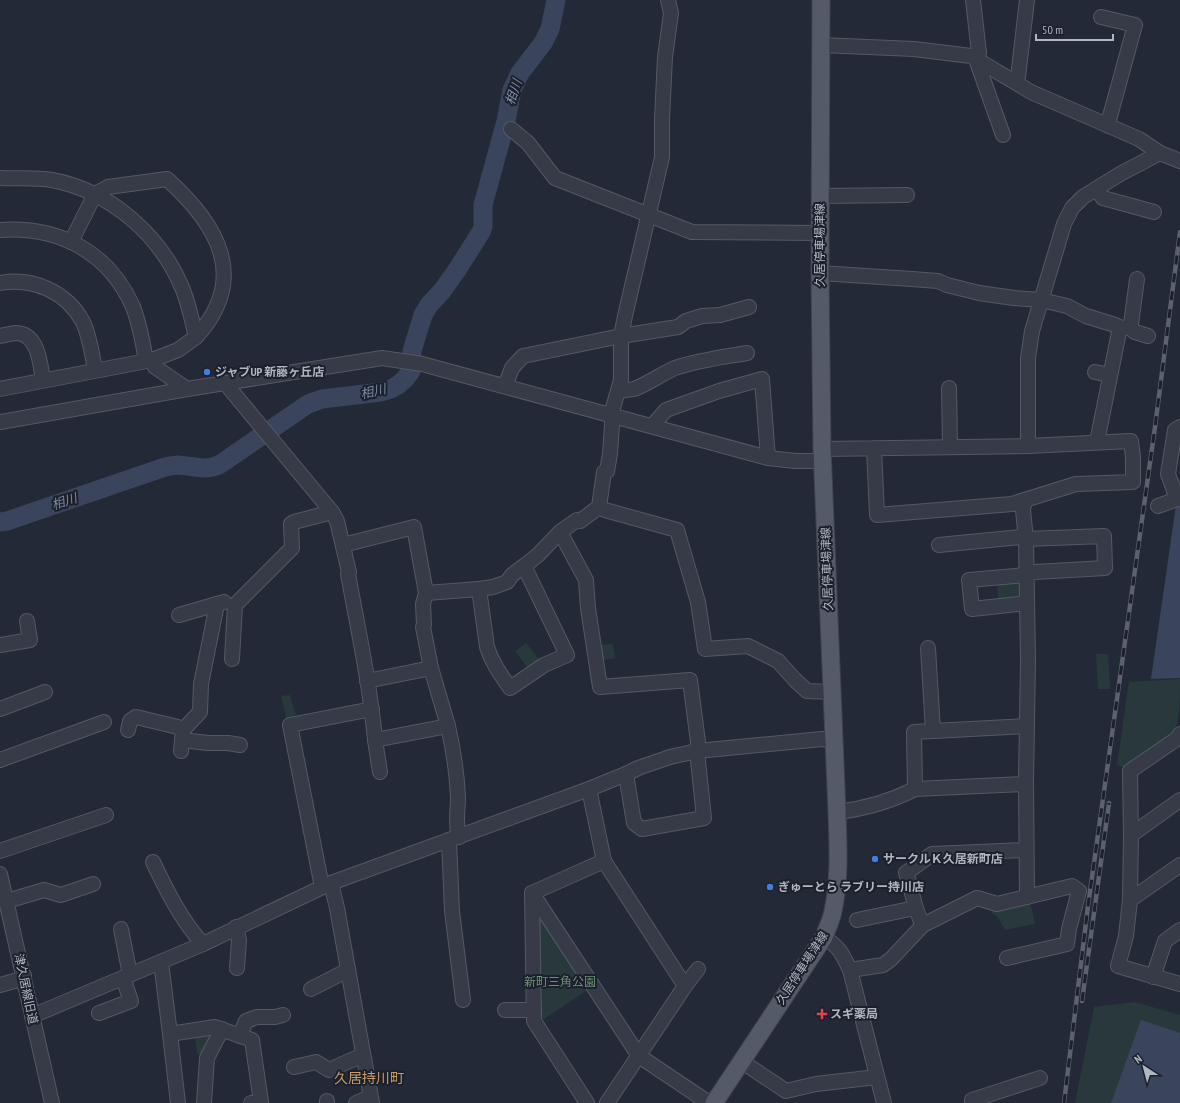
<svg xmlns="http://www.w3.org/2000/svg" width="1180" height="1103" viewBox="0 0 1180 1103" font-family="'PT Sans Narrow','Noto Sans JP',sans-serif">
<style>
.green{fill:#29393b}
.water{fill:#3a455d}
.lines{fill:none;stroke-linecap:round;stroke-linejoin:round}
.river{stroke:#3a455d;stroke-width:19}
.minor-casing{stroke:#545964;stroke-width:16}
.major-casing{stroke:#404450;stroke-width:19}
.minor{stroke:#363b47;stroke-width:14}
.major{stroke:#545a67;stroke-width:17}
.rail-casing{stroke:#5b616f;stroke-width:4.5}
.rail{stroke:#1c202b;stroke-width:3;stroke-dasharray:9;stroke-linecap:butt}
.shop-dot{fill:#3f7fe0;stroke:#1c202b;stroke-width:1.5}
.health-dot{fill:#e0444e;stroke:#1c202b;stroke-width:1.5}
.labels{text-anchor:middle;stroke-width:4;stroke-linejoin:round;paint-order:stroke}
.street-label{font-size:12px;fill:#b1b6c3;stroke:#1c202b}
.poi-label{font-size:12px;font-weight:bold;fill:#b1b6c3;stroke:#1c202b;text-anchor:start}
.park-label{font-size:12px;fill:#6b9178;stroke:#1c202b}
.water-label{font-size:13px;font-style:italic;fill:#7c8aa8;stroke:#1c202b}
.quarter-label{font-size:14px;fill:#c79c68;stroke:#1c202b}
</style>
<rect width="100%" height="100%" fill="#232936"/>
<g class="green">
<path d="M1022,579V598L998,601L997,582Z"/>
<path d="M526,643L541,662L529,670L515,651Z"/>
<path d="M613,644L615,658L599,661L596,645Z"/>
<path d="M1096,654H1108L1110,689H1098Z"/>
<path d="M1180,679C1180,696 1180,719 1174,734L1125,768L1117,765L1129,682Z"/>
<path d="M290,695L297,719L287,721L281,696Z"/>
<path d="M1030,901L1035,924L1005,930L997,916L991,913L992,909Z"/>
<path d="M545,920L589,989L541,1021L538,921Z"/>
<path d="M1135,1002L1180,1015V1103H1075L1094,1007Z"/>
<path d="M212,1033L203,1053L197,1054L195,1035Z"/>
</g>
<g class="water">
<path d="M1180,504V678L1151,679L1176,505Z"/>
<path d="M1141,1020L1180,1033V1103H1111Z"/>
</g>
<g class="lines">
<path class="river" d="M0,522L7,521L165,467C170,466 174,465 178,465C193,466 205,471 219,465L308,404L322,399L381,392L391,389L398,385L405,379L411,371L412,351L423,315L429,305L442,291L457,270L481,232L483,227V205L506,121L512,90L520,73L543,43L550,29L556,0"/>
<defs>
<g id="minor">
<path d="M973,0L979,53L977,62L1003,135"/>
<path d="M1101,17L1135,25L1109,120V126"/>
<path d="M821,45L914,49L971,56L1031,92L1139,139L1160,153L1180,161"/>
<path d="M1016,82L1018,77L1027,0"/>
<path d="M511,129L528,143L555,178L692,232L820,233"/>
<path d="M0,178C17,179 35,177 52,180C110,191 161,235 183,290C189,305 192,321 196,337L178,350L152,360L0,389"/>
<path d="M1096,189L1103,198L1154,212"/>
<path d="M820,196L907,195"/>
<path d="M0,230C59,226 109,252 133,307C140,325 143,343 146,361"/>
<path d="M71,242L95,194L108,187L167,179C217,224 250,278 196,337"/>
<path d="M820,273L912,279L938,281L947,285L979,293L1014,298L1041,300L1067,306L1086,316L1115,325L1121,328L1129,327L1135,332L1148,336"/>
<path d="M0,283C33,277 67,292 83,322C90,337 92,354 95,370"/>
<path d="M1129,327L1131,324L1137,279"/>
<path d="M0,336C5,335 10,334 15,333C39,333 40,364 43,380"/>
<path d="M152,360L155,367L187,389"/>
<path d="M1095,372L1110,375"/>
<path d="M225,383L332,512L337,521L349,572L348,574C358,629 370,684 375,740L448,726C453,748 457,775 458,797C458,810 455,824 459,837"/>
<path d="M505,386L512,368L523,356L621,336L678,327L686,321L702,316L720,315L749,307"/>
<path d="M949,388L950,447"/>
<path d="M618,391C623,390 629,390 634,389C648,384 661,374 675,368C698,360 723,357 747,353"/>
<path d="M611,415L621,380V336L625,316L662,157V119L665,57L671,13L668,0"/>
<path d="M0,422L187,389L382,358L422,364L768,458L795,461H823"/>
<path d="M652,426L666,410L719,391L762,379L768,458"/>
<path d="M1097,442L1119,332L1121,328"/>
<path d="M1028,446V358L1032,331L1064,224L1072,208L1083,197L1120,174L1160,153"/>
<path d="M822,449L1028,446L1131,441L1133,457V482L1076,484L1012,504L877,515L874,448"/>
<path d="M1177,499L1168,474L1175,430L1180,427"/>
<path d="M1025,500L1023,510L1026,539L1028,659L1026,781L1027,897"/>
<path d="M1158,506L1180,498"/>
<path d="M599,507L605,510L677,530L698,602L705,649L748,646L778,661L795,680L807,691L832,692"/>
<path d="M560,532L577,520L580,521L599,507L604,472L607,471L610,454L612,424L616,416"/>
<path d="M343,545L414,527L426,593L479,589L487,647C492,663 501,675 510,688L544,665L567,655L524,566L538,555L560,532L586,580L588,608L600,687L690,680L698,742L697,751L704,818L642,829L634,823L626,774"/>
<path d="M939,545L1020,537L1026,539L1104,536L1105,568L1035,572L1026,575L969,580L972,609L1027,603"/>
<path d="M479,589L493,587L507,582L512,575L524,566"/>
<path d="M426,593L423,604L424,625L423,627L431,668"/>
<path d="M179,615L224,602"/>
<path d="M0,645L30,640L27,621"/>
<path d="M928,648L933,731"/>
<path d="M232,659L235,605L292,548L291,524L294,522L332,512"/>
<path d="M367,681L431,668L448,726"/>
<path d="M0,709L45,692"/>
<path d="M128,730L130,721L136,717L178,727L183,730"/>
<path d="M1180,734L1178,738L1130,771L1131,835L1130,900L1126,936L1118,966L1180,984"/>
<path d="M182,740L208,743H228L240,745"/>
<path d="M375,740L380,772"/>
<path d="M181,751L183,730L200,712L201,684L217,604"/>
<path d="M0,760L104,722"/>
<path d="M589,789L604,861L685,986L607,1103"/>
<path d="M915,789L914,732L1027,726"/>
<path d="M837,812C864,809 891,801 915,789L1026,784"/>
<path d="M1131,835L1180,800"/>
<path d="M449,840L452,911L463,1000"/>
<path d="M0,851L106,815"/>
<path d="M153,862C167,891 181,920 203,944"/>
<path d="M0,874L52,1103"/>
<path d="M331,883L337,908L372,1103"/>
<path d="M322,887L290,725L372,709"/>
<path d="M532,893L639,1056L709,1103"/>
<path d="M1130,900L1180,865"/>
<path d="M7,901L44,890L61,895L93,884"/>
<path d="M857,920L915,908"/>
<path d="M923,925C913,908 913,890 906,873L932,854L1026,850"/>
<path d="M236,927L239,940L237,968"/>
<path d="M121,929L130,975"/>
<path d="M824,937C840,948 842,953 850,970L884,1103"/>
<path d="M161,962L170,1034L215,1027L252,1040L261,1102L251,1103"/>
<path d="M850,970L883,965L891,959L923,925L977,898L997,904L1072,886L1079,891L1069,929L1067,944L1007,958"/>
<path d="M1153,977L1165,941L1180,930"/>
<path d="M0,985L18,980L24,975"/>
<path d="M685,986L698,969"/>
<path d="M311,989L348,970"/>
<path d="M505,1010H534"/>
<path d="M99,1013L131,1001L123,978"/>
<path d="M32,1016L203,944L331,883L589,789L626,774L638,768L670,757L697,751L822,739L834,741"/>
<path d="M170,1034L178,1103"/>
<path d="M240,1036L246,1021L257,1017H275L283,1015"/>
<path d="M741,1061L786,1091L816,1084L877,1077"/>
<path d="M294,1067L316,1062L329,1070L363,1055"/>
<path d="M327,1101V1103"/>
<path d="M204,1103L207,1058L222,1029"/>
<path d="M356,1103L370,1097"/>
<path d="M587,1103L534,1021L532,893L604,861"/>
<path d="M972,1103V1100L1040,1078"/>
</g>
<path id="major" d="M714,1103L824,937C827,928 832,919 833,911C840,879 838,845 837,812L822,449L820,273L821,0"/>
</defs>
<use href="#minor" class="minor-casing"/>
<use href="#major" class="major-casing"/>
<use href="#minor" class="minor"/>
<use href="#major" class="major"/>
<defs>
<g id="rail">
<path d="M1082,1001L1109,803"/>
<path d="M1064,1103L1088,906L1155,427L1180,232"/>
</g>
</defs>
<use href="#rail" class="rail-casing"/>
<use href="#rail" class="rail"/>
</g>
<g class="shop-dot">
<circle cx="207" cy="372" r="4"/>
<circle cx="875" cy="859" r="4"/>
<circle cx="770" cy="887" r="4"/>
</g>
<path class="health-dot" d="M820 1008h4v4h4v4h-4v4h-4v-4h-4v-4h4z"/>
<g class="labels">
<g class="street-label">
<text transform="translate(820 245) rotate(-90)" y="4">久居停車場津線</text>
<text transform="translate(827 569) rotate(-92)" y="4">久居停車場津線</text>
<text transform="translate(802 968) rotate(-57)" y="4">久居停車場津線</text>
<text transform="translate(26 989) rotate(78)" y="4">津久居線旧道</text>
</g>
<g class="poi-label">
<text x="215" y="376">ジャブUP 新藤ヶ丘店</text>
<text x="883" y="863">サークルＫ久居新町店</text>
<text x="778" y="891">ぎゅーとら ラブリー持川店</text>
<text x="830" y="1018">スギ薬局</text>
</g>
<g class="park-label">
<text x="560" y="986">新町三角公園</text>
</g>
<g class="water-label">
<text transform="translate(513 92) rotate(-71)" y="5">相川</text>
<text transform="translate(373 391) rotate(-13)" y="5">相川</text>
<text transform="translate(64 501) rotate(-18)" y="5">相川</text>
</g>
<g class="quarter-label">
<text x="369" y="1083">久居持川町</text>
</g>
</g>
<g transform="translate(1144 1067) rotate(324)" stroke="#1c202b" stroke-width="3" paint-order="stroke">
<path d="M0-3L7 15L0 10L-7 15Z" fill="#b1b6c3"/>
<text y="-6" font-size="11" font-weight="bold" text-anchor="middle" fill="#b1b6c3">N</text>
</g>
<path d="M1036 34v6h77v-6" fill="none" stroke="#b1b6c3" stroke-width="2"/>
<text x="1042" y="34" font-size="12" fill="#b1b6c3" stroke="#1c202b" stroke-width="3" paint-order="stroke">50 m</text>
</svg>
